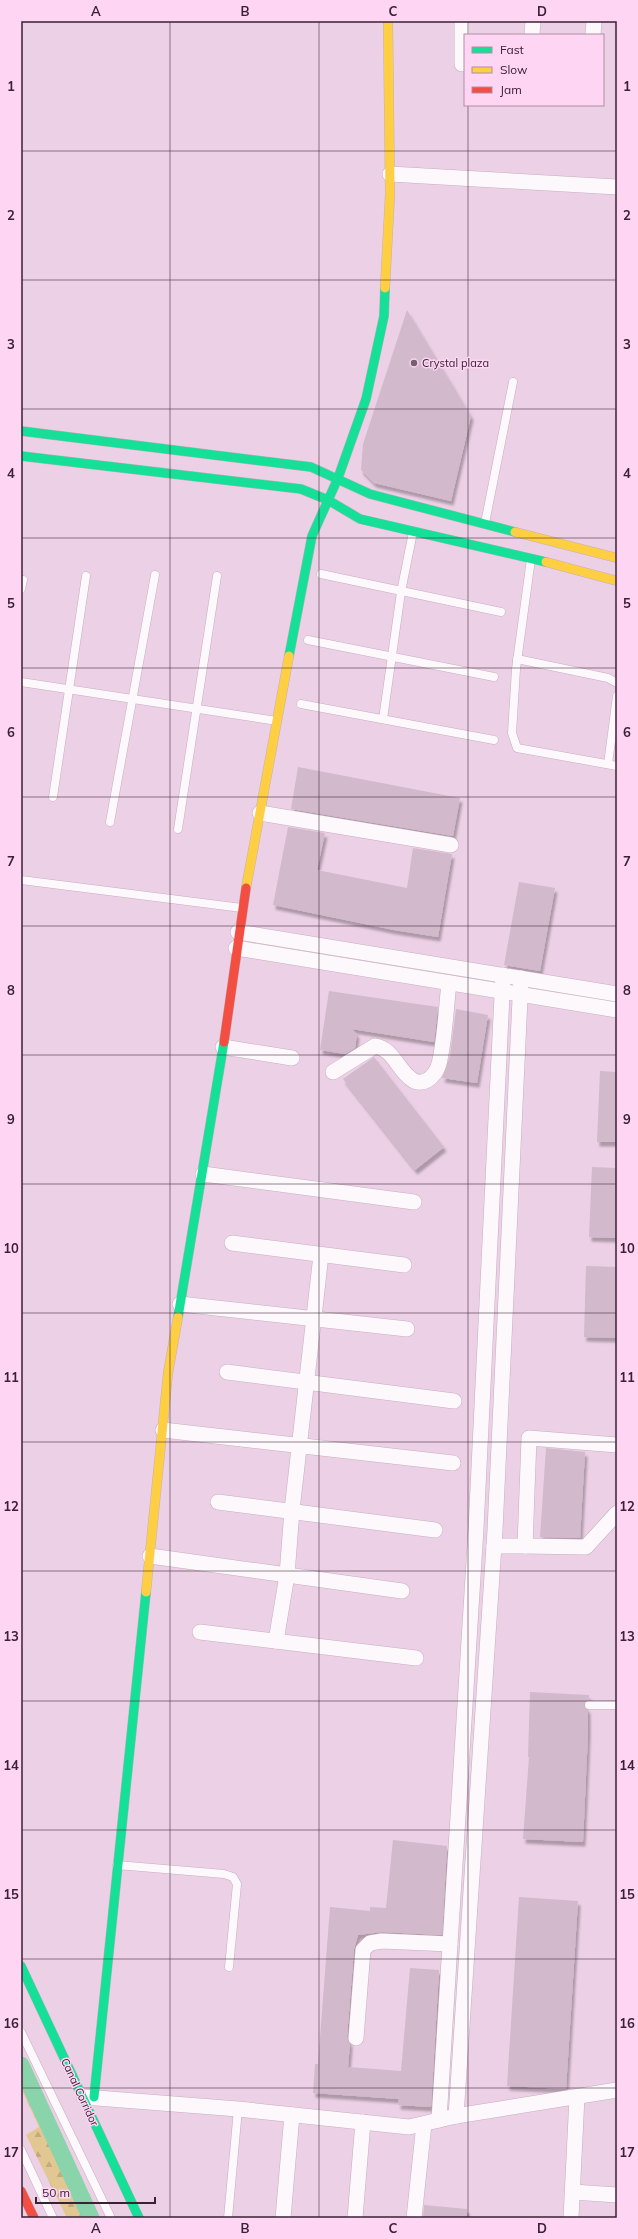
<svg xmlns="http://www.w3.org/2000/svg" width="638" height="2239" viewBox="0 0 638 2239" font-family="Mulish,sans-serif">
<style>
.forest{fill:url(#forest-firs)}
.lines{fill:none;stroke-linecap:round;stroke-linejoin:round}
.canal{stroke:#89d4aa;stroke-width:17}
.building{fill:#d2b9cb;filter:url(#shadow)}
.lane-casing{stroke:#c7aec0;stroke-width:9}
.street-casing{stroke:#c7aec0;stroke-width:16}
.fast-casing{stroke:#c7aec0;stroke-width:10}
.slow-casing{stroke:#c7aec0;stroke-width:10}
.jam-casing{stroke:#c7aec0;stroke-width:10}
.lane{stroke:#fcf8fb;stroke-width:8}
.street{stroke:#fcf8fb;stroke-width:15}
.fast{stroke:#16e098;stroke-width:9}
.slow{stroke:#ffcf43;stroke-width:9}
.jam{stroke:#f24e42;stroke-width:9}
.grid{fill:none;stroke:#3a2134;stroke-width:1;stroke-opacity:0.55}
.poi-dot{fill:#785e72;stroke:#fed5f3;stroke-width:1.5}
.labels{text-anchor:middle;stroke-width:3;stroke-linejoin:round;paint-order:stroke}
.poi-label{font-size:11px;fill:#3a2134;stroke:#fed5f3;text-anchor:start}
.street-label{font-size:11px;fill:#3a2134;stroke:#fed5f3}
.neatline{fill:none;stroke:#3a2134;stroke-width:1.5}
.grid-label{font-size:13px;text-anchor:middle;font-weight:bold;fill:#3a2134}
</style>
<defs>
<pattern id="forest-firs" width="22" height="20" patternUnits="userSpaceOnUse"><rect width="22" height="20" fill="#e2c793"/><path d="M5 1l3.5 6h-7zM16 11l3.5 6h-7z" fill="#c3ab7f"/></pattern>
<filter id="shadow"><feDropShadow dx="2.5" dy="4.5" stdDeviation="1" flood-color="#0004"/></filter>
</defs>
<rect width="100%" height="100%" fill="#ecd0e5"/>
<path class="forest" d="M21,2064L97,2218H67L26,2135L39,2127L21,2088Z"/>
<g class="lines">
<path class="canal" d="M21,2065L91,2218"/>
</g>
<g class="building">
<path d="M407,310L471,416L451,501L374,483L361,470L363,444Z"/>
<path d="M298,767L460,798L453,836L291,809Z"/>
<path d="M288,827L325,833L317,870L407,888L413,848L452,854L438,937L394,930L273,905Z"/>
<path d="M519,882L555,888L540,971L504,965Z"/>
<path d="M329,991L438,1007L434,1042L352,1029L357,1034L355,1048L345,1054L320,1050Z"/>
<path d="M456,1009L488,1015L477,1083L442,1078L450,1056Z"/>
<path d="M374,1057L444,1147L415,1170L343,1079Z"/>
<path d="M600,1071L617,1072V1142H597Z"/>
<path d="M592,1167L617,1168V1238L589,1237Z"/>
<path d="M586,1266L617,1267V1338L584,1337Z"/>
<path d="M546,1448L585,1452L580,1538L540,1537Z"/>
<path d="M530,1692L589,1695V1700L584,1705L588,1710V1733L583,1842L523,1839L529,1757H528Z"/>
<path d="M393,1840L447,1846L442,1935L382,1932L358,1935L354,1949L347,2037L350,2044L348,2067L401,2071L410,1968L439,1970L431,2107L398,2105L399,2099L313,2093L315,2064H318L330,1907L370,1911V1907L386,1908Z"/>
<path d="M519,1897L578,1901L566,2089L507,2086Z"/>
<path d="M424,2205L467,2209V2218H423Z"/>
</g>
<g class="lines">
<defs>
<g id="lane">
<path d="M485,523L513,382"/>
<path d="M531,559L516,669L512,733L517,748L617,766"/>
<path d="M321,574L501,612"/>
<path d="M21,589L23,580"/>
<path d="M308,640L494,677"/>
<path d="M517,659L608,678L617,683"/>
<path d="M21,682L277,721"/>
<path d="M301,704L494,740"/>
<path d="M383,719L401,592L413,532"/>
<path d="M608,764L617,696"/>
<path d="M53,797L86,576"/>
<path d="M110,822L155,575"/>
<path d="M178,829L217,576"/>
<path d="M21,880L242,908"/>
<path d="M589,1705H617"/>
<path d="M117,1865L224,1874L233,1877L237,1884L229,1967"/>
<path d="M21,2032L111,2218"/>
<path d="M21,2150L53,2218"/>
<path d="M228,2218L238,2109"/>
</g>
<g id="street">
<path d="M462,21V64"/>
<path d="M532,35L533,21"/>
<path d="M593,35L594,21"/>
<path d="M390,174L617,187"/>
<path d="M260,813L451,845"/>
<path d="M238,932L617,994"/>
<path d="M236,948L617,1010"/>
<path d="M223,1047L292,1058"/>
<path d="M333,1072L375,1046C392,1048 398,1069 410,1078C422,1089 435,1077 439,1064C445,1039 446,1009 449,983"/>
<path d="M203,1174L414,1202"/>
<path d="M232,1243L404,1265"/>
<path d="M180,1304L407,1329"/>
<path d="M227,1372L454,1401"/>
<path d="M163,1430L453,1463"/>
<path d="M218,1502L435,1530"/>
<path d="M494,1546H525L529,1438L617,1445"/>
<path d="M525,1546L586,1547L617,1513"/>
<path d="M150,1556L402,1591"/>
<path d="M200,1632L416,1658"/>
<path d="M276,1641L287,1575L292,1510L321,1255"/>
<path d="M356,2038L363,1950L370,1943L382,1941L450,1944"/>
<path d="M84,2097L238,2109L409,2127L456,2116L617,2090"/>
<path d="M456,2116L495,1530L521,978"/>
<path d="M439,2120L476,1529L503,975"/>
<path d="M573,2192L617,2195"/>
<path d="M283,2218L292,2115"/>
<path d="M355,2218L363,2122"/>
<path d="M414,2218L424,2124"/>
<path d="M571,2218L577,2097"/>
</g>
<g id="fast">
<path d="M21,431L311,467L370,494L515,532"/>
<path d="M21,456L301,489L328,500L360,519L546,562"/>
<path d="M289,656L312,536L338,478L366,399L384,316L385,288"/>
<path d="M178,1317L224,1042"/>
<path d="M21,1966L139,2218"/>
<path d="M94,2097L146,1592"/>
</g>
<g id="slow">
<path d="M385,288L390,194L388,21"/>
<path d="M515,532L617,558"/>
<path d="M546,562L617,581"/>
<path d="M246,888L289,656"/>
<path d="M146,1592L168,1373L178,1317"/>
</g>
<g id="jam">
<path d="M224,1042L246,888"/>
<path d="M21,2191L34,2218"/>
</g>
</defs>
<use href="#lane" class="lane-casing"/>
<use href="#street" class="street-casing"/>
<use href="#fast" class="fast-casing"/>
<use href="#slow" class="slow-casing"/>
<use href="#jam" class="jam-casing"/>
<use href="#lane" class="lane"/>
<use href="#street" class="street"/>
<use href="#fast" class="fast"/>
<use href="#slow" class="slow"/>
<use href="#jam" class="jam"/>
</g>
<path class="grid" d="M170,21V2218M319,21V2218M468,21V35M468,105V2218M21,151H617M21,280H617M21,409H617M21,538H617M21,668H617M21,797H617M21,926H617M21,1055H617M21,1184H617M21,1313H617M21,1442H617M21,1571H617M21,1701H617M21,1830H617M21,1959H617M21,2088H617"/>
<circle class="poi-dot" cx="414" cy="363" r="4"/>
<g class="labels">
<g class="poi-label">
<text x="422" y="367">Crystal plaza</text>
</g>
<g class="street-label">
<text transform="translate(80 2092) rotate(65)" y="4">Canal Corridor</text>
</g>
</g>
<rect width="638" height="2239" fill="none" stroke="#fed5f3" stroke-width="44"/>
<rect x="464" y="34" width="140" height="72" fill="#fed5f3" stroke="#b08da7"/>
<rect x="472" y="47" width="20" height="6" fill="#16e098" stroke="#b08da7"/>
<text x="500" y="54" font-size="12" fill="#3a2134">Fast</text>
<rect x="472" y="67" width="20" height="6" fill="#ffcf43" stroke="#b08da7"/>
<text x="500" y="74" font-size="12" fill="#3a2134">Slow</text>
<rect x="472" y="87" width="20" height="6" fill="#f24e42" stroke="#b08da7"/>
<text x="500" y="94" font-size="12" fill="#3a2134">Jam</text>
<path d="M36 2197v6h119v-6" fill="none" stroke="#3a2134" stroke-width="2"/>
<text x="42" y="2197" font-size="12" fill="#3a2134" stroke="#fed5f3" stroke-width="3" paint-order="stroke">50 m</text>
<rect x="22" y="22" width="594" height="2195" class="neatline"/>
<g class="grid-label">
<text x="96" y="16">A</text>
<text x="245" y="16">B</text>
<text x="393" y="16">C</text>
<text x="542" y="16">D</text>
<text x="11" y="91">1</text>
<text x="627" y="91">1</text>
<text x="11" y="220">2</text>
<text x="627" y="220">2</text>
<text x="11" y="349">3</text>
<text x="627" y="349">3</text>
<text x="11" y="478">4</text>
<text x="627" y="478">4</text>
<text x="11" y="608">5</text>
<text x="627" y="608">5</text>
<text x="11" y="737">6</text>
<text x="627" y="737">6</text>
<text x="11" y="866">7</text>
<text x="627" y="866">7</text>
<text x="11" y="995">8</text>
<text x="627" y="995">8</text>
<text x="11" y="1124">9</text>
<text x="627" y="1124">9</text>
<text x="11" y="1253">10</text>
<text x="627" y="1253">10</text>
<text x="11" y="1382">11</text>
<text x="627" y="1382">11</text>
<text x="11" y="1511">12</text>
<text x="627" y="1511">12</text>
<text x="11" y="1641">13</text>
<text x="627" y="1641">13</text>
<text x="11" y="1770">14</text>
<text x="627" y="1770">14</text>
<text x="11" y="1899">15</text>
<text x="627" y="1899">15</text>
<text x="11" y="2028">16</text>
<text x="627" y="2028">16</text>
<text x="11" y="2157">17</text>
<text x="627" y="2157">17</text>
<text x="96" y="2233">A</text>
<text x="245" y="2233">B</text>
<text x="393" y="2233">C</text>
<text x="542" y="2233">D</text>
</g>
</svg>
